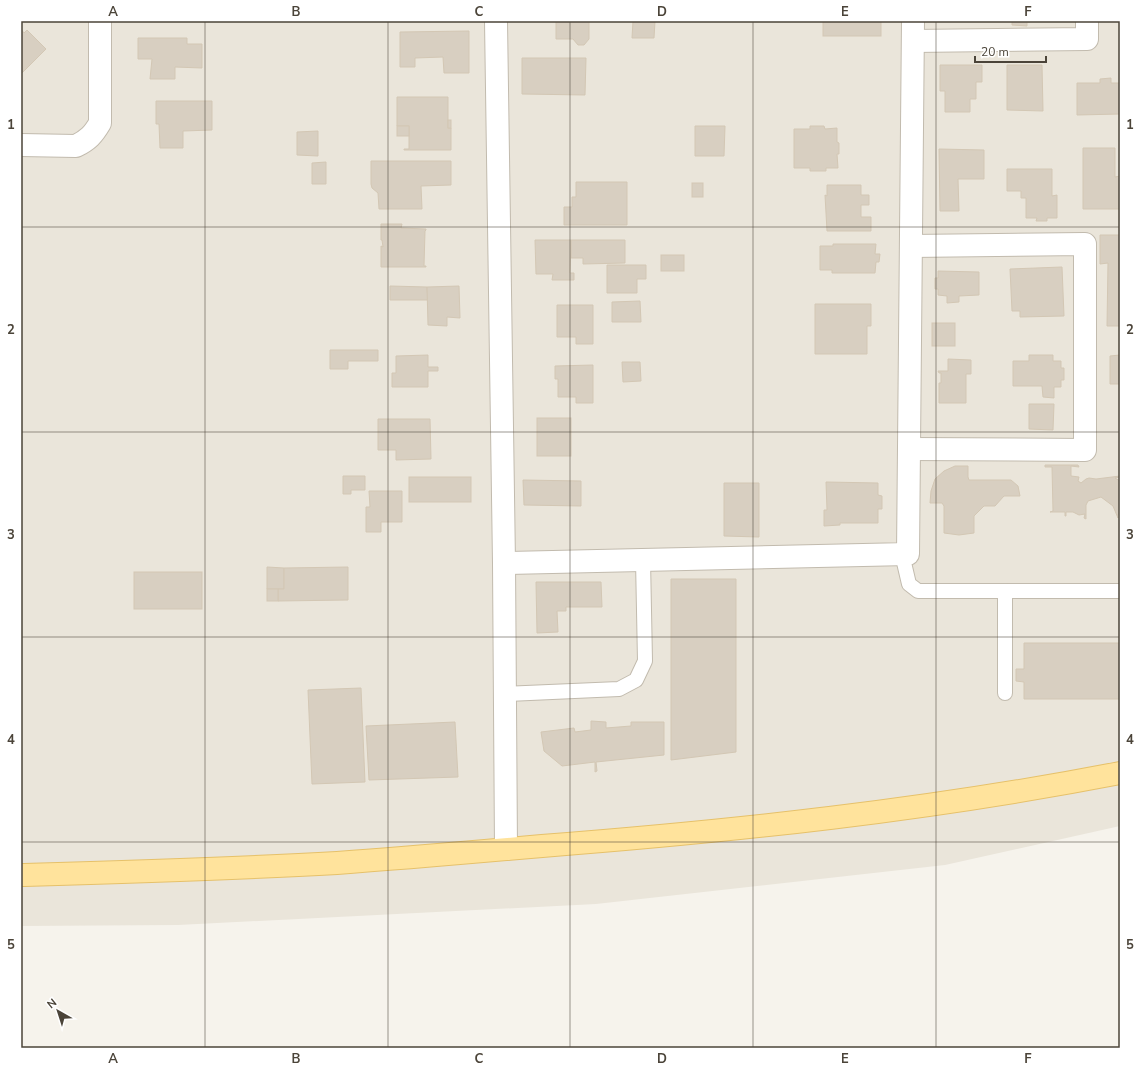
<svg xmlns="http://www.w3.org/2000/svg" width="1141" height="1069" viewBox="0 0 1141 1069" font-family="'Nunito Sans',sans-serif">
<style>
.residential{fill:#eae5da}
.building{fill:#d8cfc1;stroke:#d3c7b4}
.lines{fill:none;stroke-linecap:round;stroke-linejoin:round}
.lane-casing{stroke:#c2bbae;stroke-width:16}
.street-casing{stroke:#c2bbae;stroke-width:24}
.primary-casing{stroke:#e6c16a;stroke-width:24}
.lane{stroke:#fff;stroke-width:14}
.street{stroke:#fff;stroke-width:22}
.primary{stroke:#ffe39c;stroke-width:22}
.grid{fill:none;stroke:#4b4439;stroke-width:1;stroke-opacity:0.55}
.neatline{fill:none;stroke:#4b4439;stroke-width:1.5}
.grid-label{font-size:13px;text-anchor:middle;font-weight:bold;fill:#4b4439}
</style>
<rect width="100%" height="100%" fill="#f6f3ec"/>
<path class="residential" d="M21,21H1120V826L945,865L596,904L178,925L21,926Z"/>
<g class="building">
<path d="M556,21H589V39L584,45H578L573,39H556Z"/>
<path d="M633,21H655L654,38H632Z"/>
<rect x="823" y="21" width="58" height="15"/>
<path d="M1012,21H1030V22H1027V26L1012,25Z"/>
<path d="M21,29L24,33L27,30L46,49L21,74Z"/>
<path d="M469,31V73H444L443,57L415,58V67H400V32Z"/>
<path d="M138,38H187V44H202V68L175,67V79H150L152,59H138Z"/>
<path d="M522,58H586L585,95L522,94Z"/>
<path d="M940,65H982V82H976V99H970V112H945V91H940Z"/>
<path d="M1007,65H1042L1043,111L1007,110Z"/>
<path d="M1111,78V83H1120V114L1077,115V83H1100V79Z"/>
<path d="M397,97H448V128H451V150H404V149H409V126H397Z"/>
<path d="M156,101H212V130L183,131V148H160L159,124H156Z"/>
<rect x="448" y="120" width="3" height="8"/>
<rect x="397" y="126" width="12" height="10"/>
<path d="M695,126H725L724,156H695Z"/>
<path d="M810,126H824L825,129L837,128V142L839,143V154H837L838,168H826V171H810V168H794V129H810Z"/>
<path d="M318,131V156L297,155V132Z"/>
<path d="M1083,148H1115V177L1120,176V209H1083Z"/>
<path d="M939,149L984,150V179H958L959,211H940Z"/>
<path d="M371,161H451V185L421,186L422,209H379L378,193L372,188L371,184Z"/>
<path d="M326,162V184H312V163Z"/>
<path d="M1007,169H1052V196L1057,195V218H1047V221H1036L1037,218H1026V198H1021V191H1007Z"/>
<path d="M576,182H627V225H564V207H572V197H576Z"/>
<rect x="692" y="183" width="11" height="14"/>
<path d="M827,185H861V195H869V205H861V217H871V231H827L825,195L827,196Z"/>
<path d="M381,224H402L401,228L426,229V230L425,231L424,266H426V267H381V246L383,247L382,240H381Z"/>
<path d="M1100,235H1120V326H1107L1108,263L1100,264Z"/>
<path d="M535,240H571L570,273H574V280H552L553,274H536Z"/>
<path d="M571,240H625V263L583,264V258H571Z"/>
<path d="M833,244H876L875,254H880L879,262H876L875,273H832V270H820V246H833Z"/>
<rect x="661" y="255" width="23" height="16"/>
<path d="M607,265H646V279H637V293H607Z"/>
<path d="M1062,267L1064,316L1020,317V311H1012L1010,269Z"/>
<path d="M938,271L979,272V295L959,296V302L947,303V296L938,295V289H935V278H938Z"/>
<path d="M390,286L427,287L428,300H390Z"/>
<path d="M459,286L460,318L447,317V326L428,325L427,287Z"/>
<path d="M640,301L641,322H612V302Z"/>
<path d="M815,304H871V326H867V354H815Z"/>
<path d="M557,305H593V344H576V337H557Z"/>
<rect x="932" y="323" width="23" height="23"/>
<path d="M330,350H378V361H348V369H330Z"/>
<path d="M428,355V367H438V371H428V387H392V373H396V356Z"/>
<path d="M1029,355H1053V361H1061V368H1064V380H1061V387H1054V398L1043,397L1042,386H1013V361H1029Z"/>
<path d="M1120,355V384H1110V356Z"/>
<path d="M948,359L971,360V374H966V403H939V383H941V373H939L938,371H948Z"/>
<path d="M622,362H640L641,381L623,382Z"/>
<path d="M593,365V403H576V397H558V379H555V366Z"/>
<path d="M1029,404H1054L1053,430L1029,429Z"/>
<rect x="537" y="418" width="34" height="38"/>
<path d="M378,419H430L431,459L396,460V450H378Z"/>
<path d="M1045,465H1078L1079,467L1071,466V476L1079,477L1078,481L1081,483L1086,479L1089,478L1096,479L1120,476V477L1115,478L1120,481V514H1118V518L1113,506L1101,497L1088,501L1086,505V519L1084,518L1085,514L1079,515L1073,512H1066V516H1065V512H1050L1053,511L1052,467H1045Z"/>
<path d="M955,466H968V477L969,480H1011L1018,486L1020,496H1004L995,506H984L974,516V533L959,535L944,533V506L942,503H930L931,491L935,479L944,471Z"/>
<path d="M343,476H365V490H351V494H343Z"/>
<rect x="409" y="477" width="62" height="25"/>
<path d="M523,480L581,481V506L524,505Z"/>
<path d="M826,482L878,483V495L882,496V509H878V523H840V525L824,526V510H827Z"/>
<path d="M724,483H759V537L724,536Z"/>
<path d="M369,491H402V522H381V532H366V507H370Z"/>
<path d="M267,567L284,568V589H267Z"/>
<path d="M348,567V600L278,601V589H284V568Z"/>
<rect x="134" y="572" width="68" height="37"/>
<path d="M671,579H736V752L671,760Z"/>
<path d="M536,582H601L602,607H566V611H557L558,632L537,633Z"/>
<rect x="267" y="589" width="11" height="12"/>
<path d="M1024,643H1120V699H1024V682L1016,681V669H1024Z"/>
<path d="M361,688L365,782L312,784L308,690Z"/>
<path d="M591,721L606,722V728L631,726V722H664V755L596,762L597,771L595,772V762L562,766L544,751L541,732L574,728L575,732L591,730Z"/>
<path d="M455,722L458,777L369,780L366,726Z"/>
</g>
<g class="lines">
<defs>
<g id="lane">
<path d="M902,554L909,584L918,591H1120"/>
<path d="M1005,693V591"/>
<path d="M505,694L619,689L636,680L645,661L643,560"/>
</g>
<g id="street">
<path d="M496,21L504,563L506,849"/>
<path d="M913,41L1087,39V21"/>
<path d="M21,145L76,146C88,140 93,135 100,123V21"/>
<path d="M909,449L1085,450V244L911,246"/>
<path d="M504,563L908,554L913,21"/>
</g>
<path id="primary" d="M21,875C126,872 232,869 337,863C406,858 474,852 542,846C735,831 929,810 1120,773"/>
</defs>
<use href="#lane" class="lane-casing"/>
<use href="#street" class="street-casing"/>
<use href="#primary" class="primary-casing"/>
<use href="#lane" class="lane"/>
<use href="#street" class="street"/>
<use href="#primary" class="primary"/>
</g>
<path class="grid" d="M205,21V1048M388,21V1048M570,21V1048M753,21V1048M936,21V1048M21,227H1120M21,432H1120M21,637H1120M21,842H1120"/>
<rect width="1141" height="1069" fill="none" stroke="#ffffff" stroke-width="44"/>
<g transform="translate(58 1011) rotate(321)" stroke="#ffffff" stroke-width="3" paint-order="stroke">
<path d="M0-3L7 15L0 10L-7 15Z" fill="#4b4439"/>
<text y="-6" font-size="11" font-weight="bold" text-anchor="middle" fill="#4b4439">N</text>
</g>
<path d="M975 56v6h71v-6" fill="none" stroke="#4b4439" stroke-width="2"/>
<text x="981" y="56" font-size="12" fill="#4b4439" stroke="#ffffff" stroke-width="3" paint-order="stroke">20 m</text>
<rect x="22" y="22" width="1097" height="1025" class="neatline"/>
<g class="grid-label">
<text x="113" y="16">A</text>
<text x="296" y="16">B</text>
<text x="479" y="16">C</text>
<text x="662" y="16">D</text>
<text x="845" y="16">E</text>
<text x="1028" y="16">F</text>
<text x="11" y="129">1</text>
<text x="1130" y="129">1</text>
<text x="11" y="334">2</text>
<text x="1130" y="334">2</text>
<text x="11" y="539">3</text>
<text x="1130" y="539">3</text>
<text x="11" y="744">4</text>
<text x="1130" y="744">4</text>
<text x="11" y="949">5</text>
<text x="1130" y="949">5</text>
<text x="113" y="1063">A</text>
<text x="296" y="1063">B</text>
<text x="479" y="1063">C</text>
<text x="662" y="1063">D</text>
<text x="845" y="1063">E</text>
<text x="1028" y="1063">F</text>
</g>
</svg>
